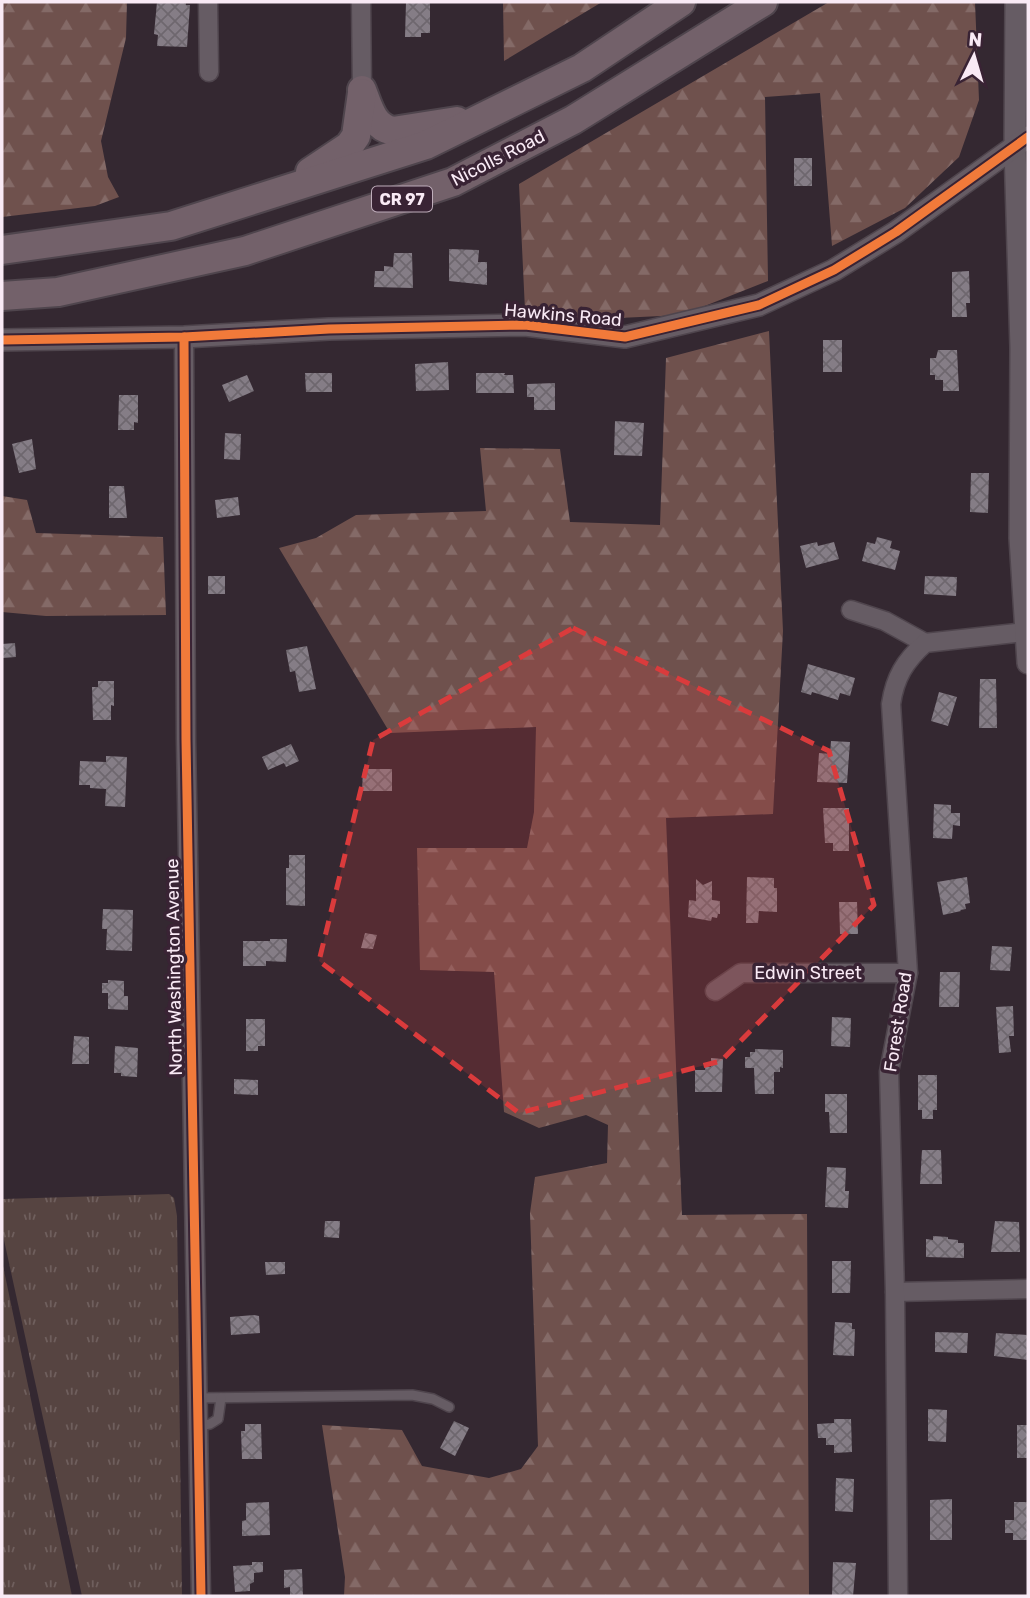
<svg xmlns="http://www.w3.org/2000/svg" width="1030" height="1598" viewBox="0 0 1030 1598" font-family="Rubik,sans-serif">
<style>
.grass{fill:url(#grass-tufts)}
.forest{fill:url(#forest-firs)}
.building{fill:url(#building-cross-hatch)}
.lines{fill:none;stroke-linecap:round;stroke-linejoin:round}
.service-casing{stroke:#4f454d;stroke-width:12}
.minor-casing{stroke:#4f454d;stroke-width:21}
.tertiary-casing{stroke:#4f454d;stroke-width:24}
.trunk-casing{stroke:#4f454d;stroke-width:32}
.service{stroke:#665c64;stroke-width:9}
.minor{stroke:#665c64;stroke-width:18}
.tertiary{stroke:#665c64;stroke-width:21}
.trunk{stroke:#73616a;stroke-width:28}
.cycleway-casing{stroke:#392334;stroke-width:13}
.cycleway{stroke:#f17a3a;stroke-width:9}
.marked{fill:#da3b3c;fill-opacity:0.2;stroke:#da3b3c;stroke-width:5;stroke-dasharray:14 9;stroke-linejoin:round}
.labels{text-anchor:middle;stroke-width:7;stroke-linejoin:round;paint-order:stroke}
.shield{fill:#392334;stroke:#bfaebb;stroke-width:2}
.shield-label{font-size:16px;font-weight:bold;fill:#f9eaf5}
.street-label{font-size:18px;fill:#f9eaf5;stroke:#392334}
</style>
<defs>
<pattern id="grass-tufts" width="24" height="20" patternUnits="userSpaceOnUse" patternTransform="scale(1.75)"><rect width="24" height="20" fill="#564441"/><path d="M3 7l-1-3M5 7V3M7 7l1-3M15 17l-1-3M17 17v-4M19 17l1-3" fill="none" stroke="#6f5f5d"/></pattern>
<pattern id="forest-firs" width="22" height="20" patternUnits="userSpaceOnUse" patternTransform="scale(1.75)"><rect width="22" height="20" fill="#6f514d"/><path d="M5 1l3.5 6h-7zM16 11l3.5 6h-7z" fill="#846a67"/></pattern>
<pattern id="building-cross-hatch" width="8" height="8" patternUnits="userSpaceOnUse" patternTransform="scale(1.75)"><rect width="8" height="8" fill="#857d86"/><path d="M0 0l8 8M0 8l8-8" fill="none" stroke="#6e676e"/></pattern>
</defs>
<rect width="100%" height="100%" fill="#342831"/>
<g class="grass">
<path d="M169,1194L174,1198L177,1216L182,1596H82L2,1231L3,1199Z"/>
<path d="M2,1261L72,1596H2Z"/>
</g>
<g class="forest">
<path d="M2,2H127L126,38L101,141L108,177L119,197L95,206L2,217Z"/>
<path d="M503,2H602L504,61Z"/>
<path d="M829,2H975L979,100L959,157L905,208L832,246L820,93L765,97L768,281L682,315L577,320L525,310L519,184Z"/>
<path d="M769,331L783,631L773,814L666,818L682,1215L807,1214L809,1596H344L345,1577L322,1425L402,1430L422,1466L489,1478L521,1469L538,1446L530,1213L535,1177L607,1163L608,1125L586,1115L539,1128L504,1112L494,972L420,970L417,848H527L534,812L536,727L390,733L279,548L316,538L356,515L486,511L480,448L560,449L570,522L660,525L666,358Z"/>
<path d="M2,496L27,500L36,533L163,537L166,615L46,616L2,612Z"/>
</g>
<g class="building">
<path d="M157,2H186V5H190L187,47L157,46L158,35L154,34Z"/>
<path d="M406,2H430V33H421V37H405Z"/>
<rect x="794" y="158" width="18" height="28"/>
<path d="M449,249L479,250L478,262H487V285L449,281Z"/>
<path d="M394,253H412L413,288L374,287L375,271H384V266L393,267Z"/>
<path d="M969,271L970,303H966L967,317H952V272Z"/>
<rect x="823" y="340" width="19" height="32"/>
<path d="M938,350H957L959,391H943V380H935V375H930V358H936Z"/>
<path d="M448,362L449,390L416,391L415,364Z"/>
<path d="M305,373H332V392H306Z"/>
<path d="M476,373H505L504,375H513L514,393H476Z"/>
<path d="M247,375L254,391L229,402L222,385Z"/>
<path d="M555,383V410H534V397H527V384Z"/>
<path d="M119,395H138V423L134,422V430H118Z"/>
<path d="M615,421L644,423L642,456L614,455Z"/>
<path d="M225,433L241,434L240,460L224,459Z"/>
<path d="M32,439L36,469L19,473L12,444Z"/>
<path d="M971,473H989L988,513L970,512Z"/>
<path d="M109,486H124L127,518H109Z"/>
<path d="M238,497L240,515L217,518L215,500Z"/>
<path d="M877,537L892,541L890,548L900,551L895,570L862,561L867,542L875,544Z"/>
<path d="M817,542L818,546L834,542L839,559L806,568L800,546Z"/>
<rect x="208" y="576" width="17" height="18"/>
<path d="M925,576L957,577L956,596L924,594Z"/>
<path d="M15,643L16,657L2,658V644Z"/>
<path d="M307,646L316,689L299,692L295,671L290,672L286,650Z"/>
<path d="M808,664L855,678L850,696L840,693L838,700L812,692L811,695L801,692Z"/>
<path d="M980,679H996L997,728H979Z"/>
<path d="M98,681H114V706L111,705V720H93L92,687H98Z"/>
<path d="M939,692L957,697L948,726L931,721Z"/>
<path d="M831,741L850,742L847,783L817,782L819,753L830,754Z"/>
<path d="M291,744L299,761L286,767L284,763L268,770L262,757Z"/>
<path d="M106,756L127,757L125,807L105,806L106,789L90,788V785H79L80,761L106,762Z"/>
<path d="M363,769H392V791H362Z"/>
<path d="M934,804L951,805V813H960V826L953,825L952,839L933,838Z"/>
<path d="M823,808H849V851H833V843H825Z"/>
<path d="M289,855H305V906L286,905V868H289Z"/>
<path d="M747,877L774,878V888H777V912L759,911L758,923H746Z"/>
<path d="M967,877L970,903L965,904L966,909L960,910L961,911L943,915L937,882Z"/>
<path d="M696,879L703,885L712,881V900L720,901V914H718L717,918L712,917L711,921L688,917L689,900L696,901Z"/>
<path d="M839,902H857L858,934H840Z"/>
<path d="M103,909L133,910L132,951L106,950L107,929H102Z"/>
<path d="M365,933L377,935L373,949L361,948Z"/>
<path d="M270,939H287L286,962L266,961V966H243V941H270Z"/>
<path d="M992,946L1012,947L1010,971L990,970Z"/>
<path d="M940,972H960L959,1007H939Z"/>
<path d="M108,980L124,981V996H128V1010L108,1009V993H102V983H108Z"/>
<path d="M1013,1006L1014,1036H1009L1011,1052L999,1053L996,1007Z"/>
<path d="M832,1017L851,1018L850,1047L831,1046Z"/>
<path d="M246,1019H265V1046H258V1051H246Z"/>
<path d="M74,1036L89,1037V1064H72Z"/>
<path d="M115,1046L138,1048L137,1077L121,1076V1073H114Z"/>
<path d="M755,1049L783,1050V1068L780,1067V1072H774V1094H755L754,1068H745V1057H750V1052H755Z"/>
<path d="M711,1058L723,1059L722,1092H695V1070H705V1067H711Z"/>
<path d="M918,1075H937V1110H933V1119H922V1110H918Z"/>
<path d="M234,1079L258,1080V1095L234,1094Z"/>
<path d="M825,1094H847V1133H830L829,1112H825Z"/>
<path d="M922,1150H941L942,1184H920Z"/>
<path d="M827,1167L846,1168L845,1191H849L848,1208L825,1207Z"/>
<path d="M325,1221H340L339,1238L324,1237Z"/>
<path d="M995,1221L1019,1222L1020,1252H991Z"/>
<path d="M933,1236L948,1237V1239L958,1240V1243H964V1258L926,1257V1239L933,1240Z"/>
<path d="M832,1261H851L850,1293H832Z"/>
<path d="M265,1262H285V1274L266,1275Z"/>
<path d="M254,1315L259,1316L260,1333L231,1335L230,1317Z"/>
<path d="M835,1322L852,1323V1329H855L854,1356L833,1355Z"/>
<path d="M935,1332L968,1333L967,1353L935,1352Z"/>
<path d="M996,1333L1028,1335V1360L994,1356Z"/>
<path d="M928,1409L947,1410L946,1442L928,1441Z"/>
<path d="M834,1419H851L852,1452L834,1453V1445H826V1438H818L817,1424L834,1423Z"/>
<path d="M454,1421L469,1428L455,1456L440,1448Z"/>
<path d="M245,1424H261L262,1459H242L241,1431H245Z"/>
<rect x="1017" y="1425" width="11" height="33"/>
<path d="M836,1478L854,1479L853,1512L835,1511Z"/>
<path d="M952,1499V1540H930V1500Z"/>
<path d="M269,1502L270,1535L242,1536V1521L246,1520V1503Z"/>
<path d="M1014,1502H1028V1540H1013V1533H1005V1520H1014Z"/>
<path d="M252,1562H263V1572L254,1573V1582L250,1584V1591L235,1592L233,1566L252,1565Z"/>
<path d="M833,1562L856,1563L853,1596H832Z"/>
<path d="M302,1569L303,1596H290V1587L284,1588V1570Z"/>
</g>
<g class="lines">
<defs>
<g id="service">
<path d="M197,1398L412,1395L433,1399L449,1407"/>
<path d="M197,1426L210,1424L218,1419L221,1398"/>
</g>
<g id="minor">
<path d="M208,2L209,72"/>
<path d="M361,2L362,90"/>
<path d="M184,337L186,740L201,1596"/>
<path d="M851,610L885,621L925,643"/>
<path d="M715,991L741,973H908"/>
<path d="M895,1292L1028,1289"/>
<path d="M898,1596L895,1292L889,1072L908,973L891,704C895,677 905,661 925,643L1025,632"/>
</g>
<g id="tertiary">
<path d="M1016,2L1015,148L1021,348L1020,538L1028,663"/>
<path d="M2,340L184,337L329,329L525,325L625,337L759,305L834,270L896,232L1028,137"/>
</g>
<g id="trunk">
<path d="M362,90C369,108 373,127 393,131L457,121"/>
<path d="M310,172L349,146L356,136L362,93"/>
<path d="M2,250L171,226L426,145L582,68L681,2"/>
<path d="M2,296L58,292L245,251L453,182L573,120L763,2"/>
</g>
</defs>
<use href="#service" class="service-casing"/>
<use href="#minor" class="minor-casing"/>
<use href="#tertiary" class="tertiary-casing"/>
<use href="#trunk" class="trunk-casing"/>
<use href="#service" class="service"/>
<use href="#minor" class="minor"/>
<use href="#tertiary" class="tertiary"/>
<use href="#trunk" class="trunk"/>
<defs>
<g id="cycleway">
<path d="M184,337L186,740L201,1596"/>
<path d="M2,340L184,337L329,329L525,325L625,337L759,305L834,270L896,232L1028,137"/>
</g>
</defs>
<use href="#cycleway" class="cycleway-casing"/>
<use href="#cycleway" class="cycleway"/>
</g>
<path class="marked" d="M573,628L829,751L874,905L721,1061L519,1113L319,961L373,740Z"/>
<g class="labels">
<rect class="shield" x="372" y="186.5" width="60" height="25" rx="5"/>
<g class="shield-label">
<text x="402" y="205">CR 97</text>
</g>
<g class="street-label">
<text transform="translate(498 158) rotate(-27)" y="6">Nicolls Road</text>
<text transform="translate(563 315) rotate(5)" y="6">Hawkins Road</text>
<text transform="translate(174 967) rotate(-91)" y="6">North Washington Avenue</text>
<text x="808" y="979">Edwin Street</text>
<text transform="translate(898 1022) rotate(-81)" y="6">Forest Road</text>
</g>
</g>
<rect width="1030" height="1598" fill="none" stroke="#f9eaf5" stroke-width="7"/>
<g transform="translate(974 56) rotate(5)" stroke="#392334" stroke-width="5" paint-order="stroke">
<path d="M0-5L12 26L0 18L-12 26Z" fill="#f9eaf5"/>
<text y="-10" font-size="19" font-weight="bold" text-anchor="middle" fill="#f9eaf5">N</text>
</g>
</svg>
